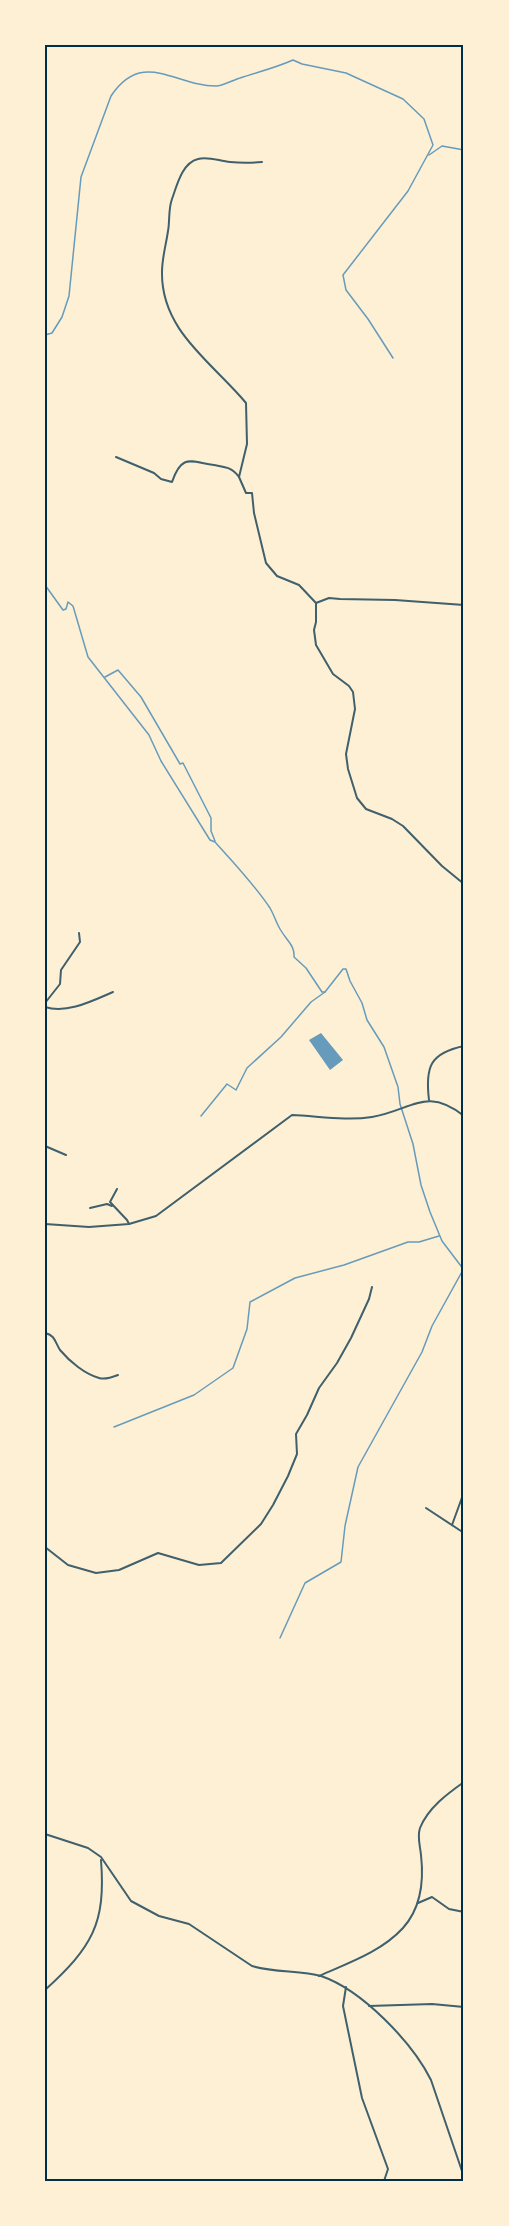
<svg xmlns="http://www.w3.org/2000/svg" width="509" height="2226" viewBox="0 0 509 2226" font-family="'Open Sans',sans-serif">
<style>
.water{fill:#669bbc}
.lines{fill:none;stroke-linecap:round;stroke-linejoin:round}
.stream{stroke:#669bbc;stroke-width:1.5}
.minor{stroke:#3f606c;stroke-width:2}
.neatline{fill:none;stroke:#003049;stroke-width:2}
</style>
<rect width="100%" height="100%" fill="#fdf0d5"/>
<path class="water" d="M321,1033L343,1060L330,1070L309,1040Z"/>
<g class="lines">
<g class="stream">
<path d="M429,155L442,146L464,150"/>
<path d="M45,335L52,333L62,317L69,296L81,177L111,96C143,48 176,87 217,86C225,85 233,80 240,78C258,72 275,68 293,60L302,64L346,73L403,99L424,119L433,145L408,191L343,275L346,290L368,319L393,358"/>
<path d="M45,585L63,610L66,609L68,602L73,606L88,657L149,735L161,761L210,840L215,842C234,863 254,884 270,908C274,915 276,922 280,929C286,940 295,945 294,957L306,968L322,992H325L343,969H346L350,981L362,1003L367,1020L384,1047L398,1087L400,1104L413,1144L421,1185L430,1212L442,1241L464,1270"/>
<path d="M105,677L118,670L141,697L180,764L183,763L211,818V831L215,841"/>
<path d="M201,1116L227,1084L236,1090L247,1068L281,1037L311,1002L325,992"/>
<path d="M114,1427L194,1395L233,1368L247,1329L250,1302L295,1278L344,1265L408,1242H419L439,1236"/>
<path d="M280,1638L305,1583L341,1562L345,1526L358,1467L422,1352L432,1326L463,1270"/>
</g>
<g class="minor">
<path d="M116,457L154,473L161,479L172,482C182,453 191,462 214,465C225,467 232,467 239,477L247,444L246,403C212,362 161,331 162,272C162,258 166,245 168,231C170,221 168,210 172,199C177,185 182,163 198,159C208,156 219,161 230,162C240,163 251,163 262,162"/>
<path d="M239,477L246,493H252L254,513L266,563L277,576L299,585L316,603V622L314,630L316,645L333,674L349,686L353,692L355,709L346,754L348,769L357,798L366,809L392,819L403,826L442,866L464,884"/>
<path d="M316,603L329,598L340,599L395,600L464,605"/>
<path d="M45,1003L60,984L61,970L80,942L79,933"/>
<path d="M45,1007C67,1014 92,1001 113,992"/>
<path d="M45,1029V1054"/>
<path d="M429,1100C425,1067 430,1053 464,1046"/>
<path d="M45,1146L66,1155"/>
<path d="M117,1189L110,1202L127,1220L129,1224"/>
<path d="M45,1196H46"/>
<path d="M90,1208L107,1204L112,1206"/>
<path d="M45,1224L89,1227L129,1224L156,1216L292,1115C318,1116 346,1121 372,1117C412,1110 426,1086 464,1116"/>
<path d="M45,1333C55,1335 55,1342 60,1350C70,1362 85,1374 99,1378C105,1380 113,1377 118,1375"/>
<path d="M426,1508L464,1533"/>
<path d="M452,1525L464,1492"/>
<path d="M45,1547L68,1565L96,1573L119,1570L158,1553L199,1565L221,1563L261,1524L273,1505L288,1476L297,1454L296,1434L307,1415L319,1388L337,1363L351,1338L369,1299L372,1287"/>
<path d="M45,1834L88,1848L101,1857L131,1901L159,1916L189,1924L252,1966C274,1973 301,1970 321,1976C362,1990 412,2042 431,2080L464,2177"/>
<path d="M418,1903L432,1897L449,1909L464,1912"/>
<path d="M319,1976C348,1963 381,1952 403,1928C421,1908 424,1881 421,1855C420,1845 417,1837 420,1828C428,1808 447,1794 464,1782"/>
<path d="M346,1987L343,2006L362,2098L388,2169L384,2181"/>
<path d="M45,1990C92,1947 106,1924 101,1860"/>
<path d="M369,2006L432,2004L464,2007"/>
</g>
</g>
<rect width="509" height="2226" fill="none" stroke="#fdf0d5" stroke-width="93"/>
<rect x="46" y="46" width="416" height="2134" class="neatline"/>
</svg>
